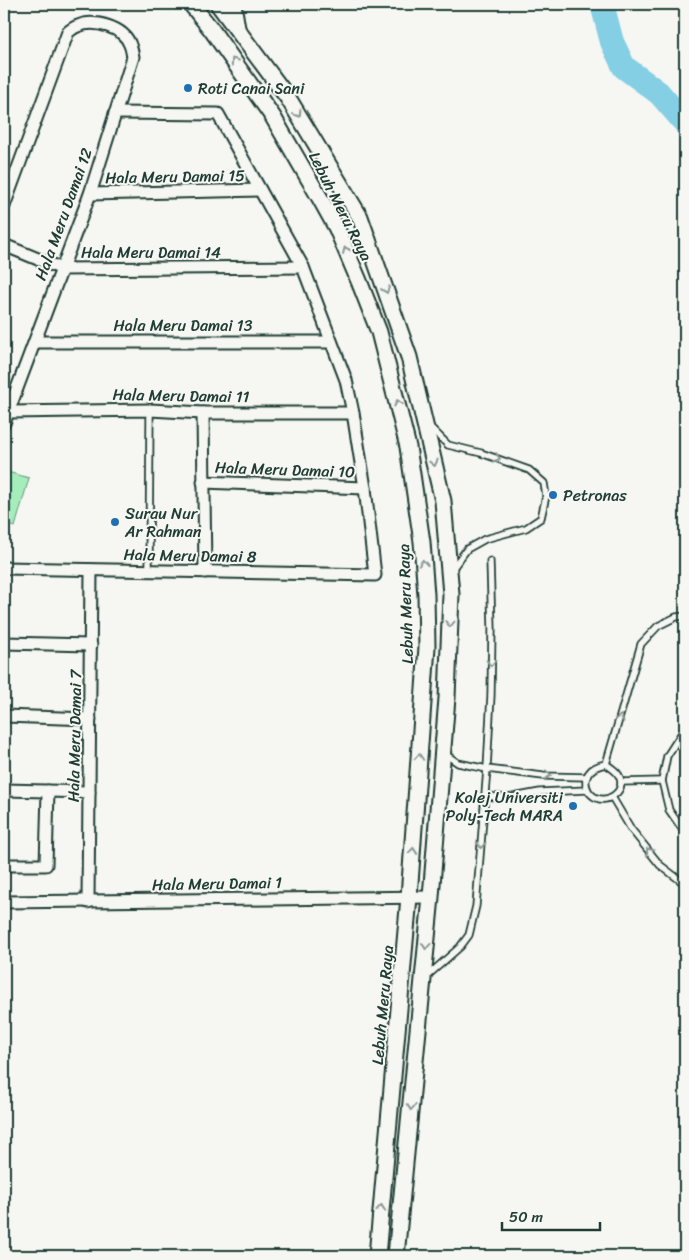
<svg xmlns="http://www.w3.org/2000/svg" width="689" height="1260" viewBox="0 0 689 1260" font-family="Sriracha,sans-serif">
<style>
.pitch{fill:#a5eebc;stroke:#629678}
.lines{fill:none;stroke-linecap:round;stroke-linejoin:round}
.river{stroke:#84cfe4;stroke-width:24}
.service-casing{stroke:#1f3d34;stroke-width:9}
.minor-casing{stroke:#1f3d34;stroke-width:15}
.secondary-casing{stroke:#1f3d34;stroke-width:19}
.service{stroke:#f6f6f2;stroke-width:5.5}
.minor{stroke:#f6f6f2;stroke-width:11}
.secondary{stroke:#f6f6f2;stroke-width:15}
.oneway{stroke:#8a9a93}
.poi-dot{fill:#1f6fb2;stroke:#f6f6f2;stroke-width:2}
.labels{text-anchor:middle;stroke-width:4;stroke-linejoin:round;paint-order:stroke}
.poi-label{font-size:16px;fill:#1f3d34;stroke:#f6f6f2;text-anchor:start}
.street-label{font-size:16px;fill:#1f3d34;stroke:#f6f6f2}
</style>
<rect width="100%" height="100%" fill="#f6f6f2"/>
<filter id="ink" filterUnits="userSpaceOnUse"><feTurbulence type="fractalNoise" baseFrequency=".02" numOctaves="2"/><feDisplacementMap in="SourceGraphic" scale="10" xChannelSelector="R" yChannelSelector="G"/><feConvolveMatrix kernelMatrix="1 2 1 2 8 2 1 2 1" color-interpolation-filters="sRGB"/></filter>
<g filter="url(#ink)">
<path class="pitch" d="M4,471L29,478L15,527L4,524Z"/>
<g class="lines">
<path class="river" d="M602,4L612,42L624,67L659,93L685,123"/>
<defs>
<g id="service">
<path d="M430,427L448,445L481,453L529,470L544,483L546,496L541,518L526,528L485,539L467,549L452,569"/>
<path d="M149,571L150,410"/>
<path d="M685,728L667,756L662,781L669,810L685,833"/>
<path d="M445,754L458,763L487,769L543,776L587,777"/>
<path d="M606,764L641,644L658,626L676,617L685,616"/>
<path d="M606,764C613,769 620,773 621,782C621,788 618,793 613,796C590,811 569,770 606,764Z"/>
<path d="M621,782L662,781"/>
<path d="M485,796L508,798L540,792L587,790"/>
<path d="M612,797L631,829L660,865L685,884"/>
<path d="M426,977L460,947L469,935L476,906L487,769L491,695L492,629L490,561"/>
</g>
<g id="minor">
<path d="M90,194L260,190"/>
<path d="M4,206L68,32C71,30 74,27 78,26C94,19 124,27 130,45C132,49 132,53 133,57L90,194L4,423"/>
<path d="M4,245L62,269L303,267"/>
<path d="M35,342H331"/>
<path d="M9,412L150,410L203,413H353"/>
<path d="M203,413L205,572"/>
<path d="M203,482L365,488"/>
<path d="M4,568L375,575L365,488L353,413L346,380L303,267L218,114L115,113"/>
<path d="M4,643L91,645"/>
<path d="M4,716L90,719"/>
<path d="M4,790L89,792"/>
<path d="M4,865H46L48,791"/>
<path d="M4,902L431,897"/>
<path d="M88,902L91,570"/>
</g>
<g id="secondary">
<path d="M191,4L211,29L273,117L321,200L337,229L359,281L379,332L408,447L422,542L426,595L427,647L409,897L377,1256"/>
<path d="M218,4L288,98L360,217L409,357L443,501L451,594L447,698L431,897L396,1256"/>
<path d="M233,4L237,28"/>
</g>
</defs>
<use href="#service" class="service-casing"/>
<use href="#minor" class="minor-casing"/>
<use href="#secondary" class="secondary-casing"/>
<use href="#service" class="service"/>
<use href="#minor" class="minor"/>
<use href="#secondary" class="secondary"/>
</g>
<defs><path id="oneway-chevron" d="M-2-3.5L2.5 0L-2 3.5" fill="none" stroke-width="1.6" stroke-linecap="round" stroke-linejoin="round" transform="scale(1.25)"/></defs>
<g class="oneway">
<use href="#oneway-chevron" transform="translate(234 61) rotate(-125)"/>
<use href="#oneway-chevron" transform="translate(298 114) rotate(59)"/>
<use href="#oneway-chevron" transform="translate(346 250) rotate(-114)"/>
<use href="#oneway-chevron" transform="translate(386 290) rotate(71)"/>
<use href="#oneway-chevron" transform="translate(398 403) rotate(-104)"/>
<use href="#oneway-chevron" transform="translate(497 458) rotate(19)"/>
<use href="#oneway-chevron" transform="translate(434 463) rotate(77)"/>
<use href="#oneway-chevron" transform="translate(423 563) rotate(-94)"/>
<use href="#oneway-chevron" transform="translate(450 624) rotate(92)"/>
<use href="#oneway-chevron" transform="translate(491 663) rotate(92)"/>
<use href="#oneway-chevron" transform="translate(620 718) rotate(-74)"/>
<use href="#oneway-chevron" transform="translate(419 757) rotate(-86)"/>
<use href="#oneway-chevron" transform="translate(548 775) rotate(3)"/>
<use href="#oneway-chevron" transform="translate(481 845) rotate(95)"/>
<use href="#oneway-chevron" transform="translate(413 851) rotate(-85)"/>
<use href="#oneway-chevron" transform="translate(649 851) rotate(-129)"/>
<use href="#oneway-chevron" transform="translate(426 946) rotate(95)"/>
<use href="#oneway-chevron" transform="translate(411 1107) rotate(95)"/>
<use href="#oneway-chevron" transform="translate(381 1208) rotate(-85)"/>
</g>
</g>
<g class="poi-dot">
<circle cx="188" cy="88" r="5"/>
<circle cx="553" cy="495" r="5"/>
<circle cx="115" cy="522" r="5"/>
<circle cx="573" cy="806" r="5"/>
</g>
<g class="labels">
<g class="poi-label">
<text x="198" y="94">Roti Canai Sani</text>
<text x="563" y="501">Petronas</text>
<text x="125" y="519">Surau Nur<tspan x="125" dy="18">Ar Rahman</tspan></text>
<text x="563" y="803" text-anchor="end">Kolej Universiti<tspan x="563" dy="18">Poly-Tech MARA</tspan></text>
</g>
<g class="street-label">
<text transform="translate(175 176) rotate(-1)" y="6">Hala Meru Damai 15</text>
<text transform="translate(341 206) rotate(63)" y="6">Lebuh Meru Raya</text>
<text transform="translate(63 214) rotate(-70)" y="6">Hala Meru Damai 12</text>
<text x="151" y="258">Hala Meru Damai 14</text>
<text x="183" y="331">Hala Meru Damai 13</text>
<text transform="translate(181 395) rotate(1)" y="6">Hala Meru Damai 11</text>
<text transform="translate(285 469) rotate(2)" y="6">Hala Meru Damai 10</text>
<text transform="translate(190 555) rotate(1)" y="6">Hala Meru Damai 8</text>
<text transform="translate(405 604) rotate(-92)" y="6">Lebuh Meru Raya</text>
<text transform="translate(74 736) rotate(-89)" y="6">Hala Meru Damai 7</text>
<text transform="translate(217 883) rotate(-1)" y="6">Hala Meru Damai 1</text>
<text transform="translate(382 1005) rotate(-85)" y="6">Lebuh Meru Raya</text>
</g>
</g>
<rect width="689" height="1260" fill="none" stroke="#f6f6f2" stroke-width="20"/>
<rect x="10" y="10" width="669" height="1240" fill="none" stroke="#1f3d34" stroke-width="2" filter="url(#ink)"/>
<path d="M502 1222v8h98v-8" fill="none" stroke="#1f3d34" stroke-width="2.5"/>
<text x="509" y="1222" font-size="15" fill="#1f3d34" stroke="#f6f6f2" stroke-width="4" paint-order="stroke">50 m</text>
</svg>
